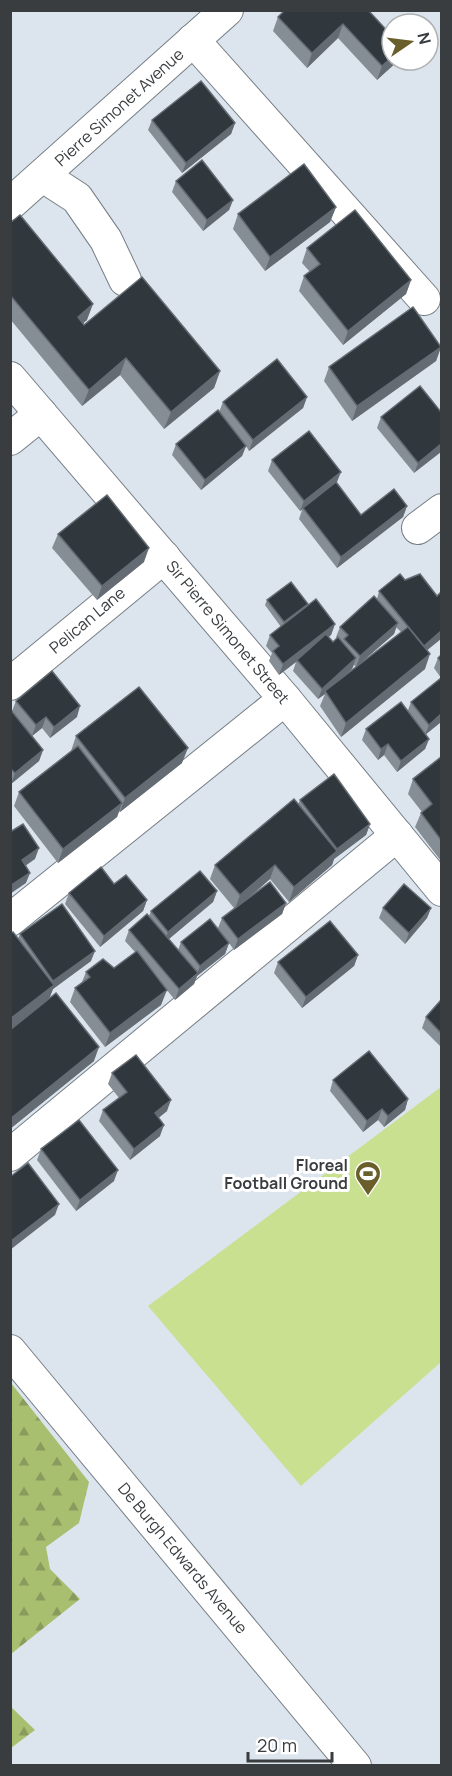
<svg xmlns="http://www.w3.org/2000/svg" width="452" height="1776" viewBox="0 0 452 1776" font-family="Manrope,sans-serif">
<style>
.green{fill:#c8e090}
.forest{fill:url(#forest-firs)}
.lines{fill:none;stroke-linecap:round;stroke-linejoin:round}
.street-casing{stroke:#767e85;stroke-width:34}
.street{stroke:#fff;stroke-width:32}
.wall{fill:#868e95;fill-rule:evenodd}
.shaded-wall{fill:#646b72}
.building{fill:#30373d;stroke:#646b72;stroke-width:1.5}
.labels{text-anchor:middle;stroke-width:6;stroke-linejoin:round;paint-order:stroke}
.street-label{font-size:16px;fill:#393d40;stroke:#fff}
.poi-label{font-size:16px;font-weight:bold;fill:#393d40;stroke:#fff;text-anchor:end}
</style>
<defs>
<pattern id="forest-firs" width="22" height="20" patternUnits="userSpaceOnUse" patternTransform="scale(1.5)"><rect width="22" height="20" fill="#a8bf6f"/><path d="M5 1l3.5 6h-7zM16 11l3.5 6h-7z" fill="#8a9c5d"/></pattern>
</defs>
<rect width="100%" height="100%" fill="#dce5ed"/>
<path class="green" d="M441,1087V1362L301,1486L148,1306Z"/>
<g class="forest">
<path d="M11,1383L89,1482L79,1523L46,1547L50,1569L80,1599L11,1654Z"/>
<path d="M10,1706L35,1730L11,1748H10Z"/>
</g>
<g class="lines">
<defs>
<g id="street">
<path d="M193,40L424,299"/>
<path d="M43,176L77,198L106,240L125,280"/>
<path d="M10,204L227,10"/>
<path d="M10,378L285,699L442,890"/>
<path d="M10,439L41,414"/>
<path d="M418,528L442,510"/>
<path d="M10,684L164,557"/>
<path d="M10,920L285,699"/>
<path d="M10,1155L397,835"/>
<path d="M10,1351L355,1766"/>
</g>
</defs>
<use href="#street" class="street-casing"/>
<use href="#street" class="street"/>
</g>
<g class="wall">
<path d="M368,10L392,60H397L377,80L338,38L307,68L273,31L278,17Z"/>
<path d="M152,120L235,123L231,134L182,173L148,130Z"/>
<path d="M176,181L233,200L229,210L203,231L172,192Z"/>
<path d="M336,207L330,222L265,271L233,229L238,214Z"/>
<path d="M10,223L87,320L83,323L84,325L220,371L214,388L164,429L120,375L82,406L10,319Z"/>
<path d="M307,248L411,280L406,294L343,345L299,291L304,276L310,272L302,263Z"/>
<path d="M441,347L436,361L352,421L324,381L329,367Z"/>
<path d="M307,397L303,408L249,451L246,446L242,456L201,490L172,455L176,444L219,412L223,402Z"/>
<path d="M441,412L414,473L377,428L381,417Z"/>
<path d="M272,460L337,482L336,483L361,515L407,506L403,517L337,568L299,519L302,510L300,511L268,471Z"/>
<path d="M58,534L144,562L97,600L52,548Z"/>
<path d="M400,574L427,651L425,669L341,737L320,706L325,694L318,699L293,671L296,662L279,675L269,661L272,653L266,646L270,635L281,627L265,605L267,600L308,604L335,624L331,635L328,637L333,642L337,638L336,637L340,627L377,599L379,591ZM396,627L401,632L357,666L394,634ZM354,665L356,667L338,681L352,669Z"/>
<path d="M441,655V678L434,668L438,658Z"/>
<path d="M16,701L77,717L50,738L42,728L32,736L43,750L39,761L11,784L10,709L12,711Z"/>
<path d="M411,702L441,722L426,734L429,739L425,749L397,772L384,755L378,760L362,740L366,729L408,710Z"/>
<path d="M76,736L182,763L120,812L119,811L117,817L58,863L14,806L19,792L71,751Z"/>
<path d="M441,757V861L415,827L421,813L422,812L408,794L413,779Z"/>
<path d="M300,800L370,824L366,835L334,859L332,865L289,902L270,879L250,897L286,903L282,914L234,950L229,943L225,954L197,976L194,984L175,1000L166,989L161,1005L105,1047L70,1002L75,988L82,982L86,972L114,968L135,952L125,941L129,930L149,916L151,911L217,891L213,902L169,939L178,950L181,942L218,928L222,918L234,908L210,879L215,865L298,805Z"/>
<path d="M69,893L147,900L143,911L100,947L65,904Z"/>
<path d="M383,908H431L427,918L405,944L379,918Z"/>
<path d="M20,934L91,961L53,989L49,999L94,1061L10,1129V1030L18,939Z"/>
<path d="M358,955L354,966L302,1008L274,973L278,962Z"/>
<path d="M441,1000V1047L422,1028L426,1017Z"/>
<path d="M112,1073L167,1111L158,1118L160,1136L130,1160L99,1121L103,1110L119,1098L108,1084Z"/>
<path d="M333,1080L408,1099L405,1110L384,1127L378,1120L363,1132L330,1091Z"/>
<path d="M41,1149L114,1181L76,1211L37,1160Z"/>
</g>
<g class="shaded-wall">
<path d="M343,24L338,38L307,68L312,53Z"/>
<path d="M392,57V60H397V62L377,80L382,66Z"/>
<path d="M235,123L231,134L182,173L186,163Z"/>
<path d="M233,200L229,210L203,231L207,220Z"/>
<path d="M336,207L330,222L265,271L270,257Z"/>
<path d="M411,280L406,294L343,345L348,331Z"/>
<path d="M93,304L87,320L71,333L78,317Z"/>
<path d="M441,347L436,361L352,421L357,406Z"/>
<path d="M126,358L120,375L82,406L89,390Z"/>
<path d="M220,371L214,388L164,429L171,412Z"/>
<path d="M307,397L303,408L249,451L253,440Z"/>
<path d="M441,444V452L414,473L418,463Z"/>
<path d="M246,446L242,456L201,490L205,480Z"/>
<path d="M341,472L337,482L303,509V508L300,511L304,501Z"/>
<path d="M407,506L403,517L337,568L341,557Z"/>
<path d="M149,548L144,562L97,600L102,586Z"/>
<path d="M398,623L394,634L356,667L360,656Z"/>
<path d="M335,624L331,635L279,675L283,664Z"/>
<path d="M441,631V639L420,656L424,646Z"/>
<path d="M430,654L425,669L341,737L346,723Z"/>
<path d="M356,658L352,669L326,692L325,691V694L318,699L322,689Z"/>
<path d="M80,706L77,717L50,738L54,727Z"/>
<path d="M441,714V722L425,735L429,725Z"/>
<path d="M46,717L42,728L32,736L36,725Z"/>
<path d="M429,739L425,749L397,772L401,761Z"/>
<path d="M388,744L384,755L378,760L381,749Z"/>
<path d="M188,748L182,763L120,812L125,798Z"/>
<path d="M43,750L39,761L11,784L15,773Z"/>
<path d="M122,803L117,817L58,863L63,849Z"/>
<path d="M370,824L366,835L334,859L332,865L289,902L294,887L336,852L337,849Z"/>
<path d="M39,848L35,859L18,871L22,860Z"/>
<path d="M275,865L270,879L235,909L240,895Z"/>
<path d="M30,873L26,883L10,894V886Z"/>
<path d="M217,891L213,902L164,943L168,932Z"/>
<path d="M147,900L143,911L100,947L104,936Z"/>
<path d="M286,903L282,914L234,950L238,939Z"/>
<path d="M431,908L427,918L405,944L409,933Z"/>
<path d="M229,943L225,954L197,976L194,984L175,1000L179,989L197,974L200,966Z"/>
<path d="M95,951L91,961L53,989L49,999L10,1030V1019L50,988L53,981Z"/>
<path d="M358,955L354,966L302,1008L306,997Z"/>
<path d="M167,990L161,1005L105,1047L110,1033Z"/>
<path d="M99,1047L94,1061L10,1129V1119Z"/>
<path d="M408,1099L405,1110L384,1127L388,1116Z"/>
<path d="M171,1100L167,1111L151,1124L155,1113Z"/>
<path d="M382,1109L378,1120L363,1132L367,1121Z"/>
<path d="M164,1125L160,1136L130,1160L134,1149Z"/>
<path d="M118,1170L114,1181L76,1211L80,1200Z"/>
<path d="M59,1204L55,1215L10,1250L11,1241Z"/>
</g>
<g class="building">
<path d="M285,10H368L392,36V57L382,66L343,24L312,53L278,17Z"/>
<path d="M201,81L235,123L186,163L152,120Z"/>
<path d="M202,160L233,200L207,220L176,181Z"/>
<path d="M304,164L336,207L270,257L238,214Z"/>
<path d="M355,210L411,280L348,331L304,276L320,264L307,248Z"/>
<path d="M20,215L93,304L78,317L84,325L142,277L220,371L171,412L126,358L89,390L10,295V223Z"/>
<path d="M413,307L441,347L357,406L329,367Z"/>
<path d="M277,359L307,397L253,440L223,402Z"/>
<path d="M420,386L441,412V444L418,463L381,417Z"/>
<path d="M218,410L246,446L205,480L176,444Z"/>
<path d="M309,431L341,472L304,501L272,460Z"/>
<path d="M336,482L361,515L394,489L407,506L341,557L303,508Z"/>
<path d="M107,495L149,548L102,586L58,534Z"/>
<path d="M400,574L405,580L420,574L437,596L441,592V631L424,646L379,591Z"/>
<path d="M291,582L308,604L284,622L267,600Z"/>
<path d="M374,596L398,623L360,656L344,639L348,635L340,627Z"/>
<path d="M316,599L335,624L283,664L273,651L279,646L270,635Z"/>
<path d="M408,627L430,654L346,723L325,691Z"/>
<path d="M326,634L333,642L338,637L356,658L322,689L297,660Z"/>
<path d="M441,655V662L438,658Z"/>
<path d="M52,671L80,706L54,727L46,717L36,725L16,701Z"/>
<path d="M441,678V714L429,725L411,702Z"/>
<path d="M139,687L188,748L125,798L76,736Z"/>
<path d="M401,702L429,739L401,761L388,744L381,749L366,729Z"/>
<path d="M10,709L43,750L15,773L10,768Z"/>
<path d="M78,746L122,803L63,849L19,792Z"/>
<path d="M441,757V840L421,813L432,804L413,779Z"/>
<path d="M334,774L370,824L337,849L300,800Z"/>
<path d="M294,799L337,851L294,887L275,865L240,895L215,865Z"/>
<path d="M23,824L39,848L22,860L30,873L10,886V832Z"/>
<path d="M101,867L114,884L126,875L147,900L104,936L69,893Z"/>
<path d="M200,871L217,891L168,932L151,911Z"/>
<path d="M270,882L286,903L238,939L222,918Z"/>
<path d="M404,884L431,908L409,933L383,908Z"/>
<path d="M62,904L95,951L53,981L20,934Z"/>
<path d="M147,914L198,973L179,989L129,930Z"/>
<path d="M210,919L229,943L200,966L181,942Z"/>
<path d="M330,921L358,955L306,997L278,962Z"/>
<path d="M13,932L54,985L10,1019V934Z"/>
<path d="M137,951L167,990L110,1033L75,988L90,977L86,972L103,959L114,968Z"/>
<path d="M56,993L99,1047L10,1119V1030Z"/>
<path d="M441,1000V1033L426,1017Z"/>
<path d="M369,1051L408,1099L388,1116L382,1109L367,1121L333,1080Z"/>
<path d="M136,1055L171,1100L155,1113L164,1125L134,1149L103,1110L127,1092L112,1073Z"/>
<path d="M79,1120L118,1170L80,1200L41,1149Z"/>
<path d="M28,1163L59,1204L11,1241L10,1240V1177Z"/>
</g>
<defs>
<symbol id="stadium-pin" viewBox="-11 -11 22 30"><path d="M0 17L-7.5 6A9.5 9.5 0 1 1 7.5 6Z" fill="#6a5e2b" stroke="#fff"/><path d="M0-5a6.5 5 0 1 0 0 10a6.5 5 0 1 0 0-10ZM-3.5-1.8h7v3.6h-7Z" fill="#fff"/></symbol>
</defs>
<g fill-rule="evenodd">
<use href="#stadium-pin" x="353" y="1159" width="30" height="40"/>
</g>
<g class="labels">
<g class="street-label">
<text transform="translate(119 107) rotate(-42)" y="6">Pierre Simonet Avenue</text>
<text transform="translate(87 620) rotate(-40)" y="6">Pelican Lane</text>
<text transform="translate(228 632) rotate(50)" y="6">Sir Pierre Simonet Street</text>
<text transform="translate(183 1558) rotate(50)" y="6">De Burgh Edwards Avenue</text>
</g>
<g class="poi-label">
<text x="348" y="1171">Floreal<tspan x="348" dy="18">Football Ground</tspan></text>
</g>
</g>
<rect width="452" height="1776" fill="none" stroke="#393d40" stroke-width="24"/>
<g transform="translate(410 42) rotate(76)"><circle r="28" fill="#ffffff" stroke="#b0b1b3" stroke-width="1.5"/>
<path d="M0-4.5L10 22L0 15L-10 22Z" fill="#6a5e2b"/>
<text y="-9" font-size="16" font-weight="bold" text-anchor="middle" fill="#393d40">N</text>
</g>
<path d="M248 1752v9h84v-9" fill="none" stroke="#393d40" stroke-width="3"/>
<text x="257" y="1752" font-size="18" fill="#393d40" stroke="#ffffff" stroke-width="4.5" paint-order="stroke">20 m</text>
</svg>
